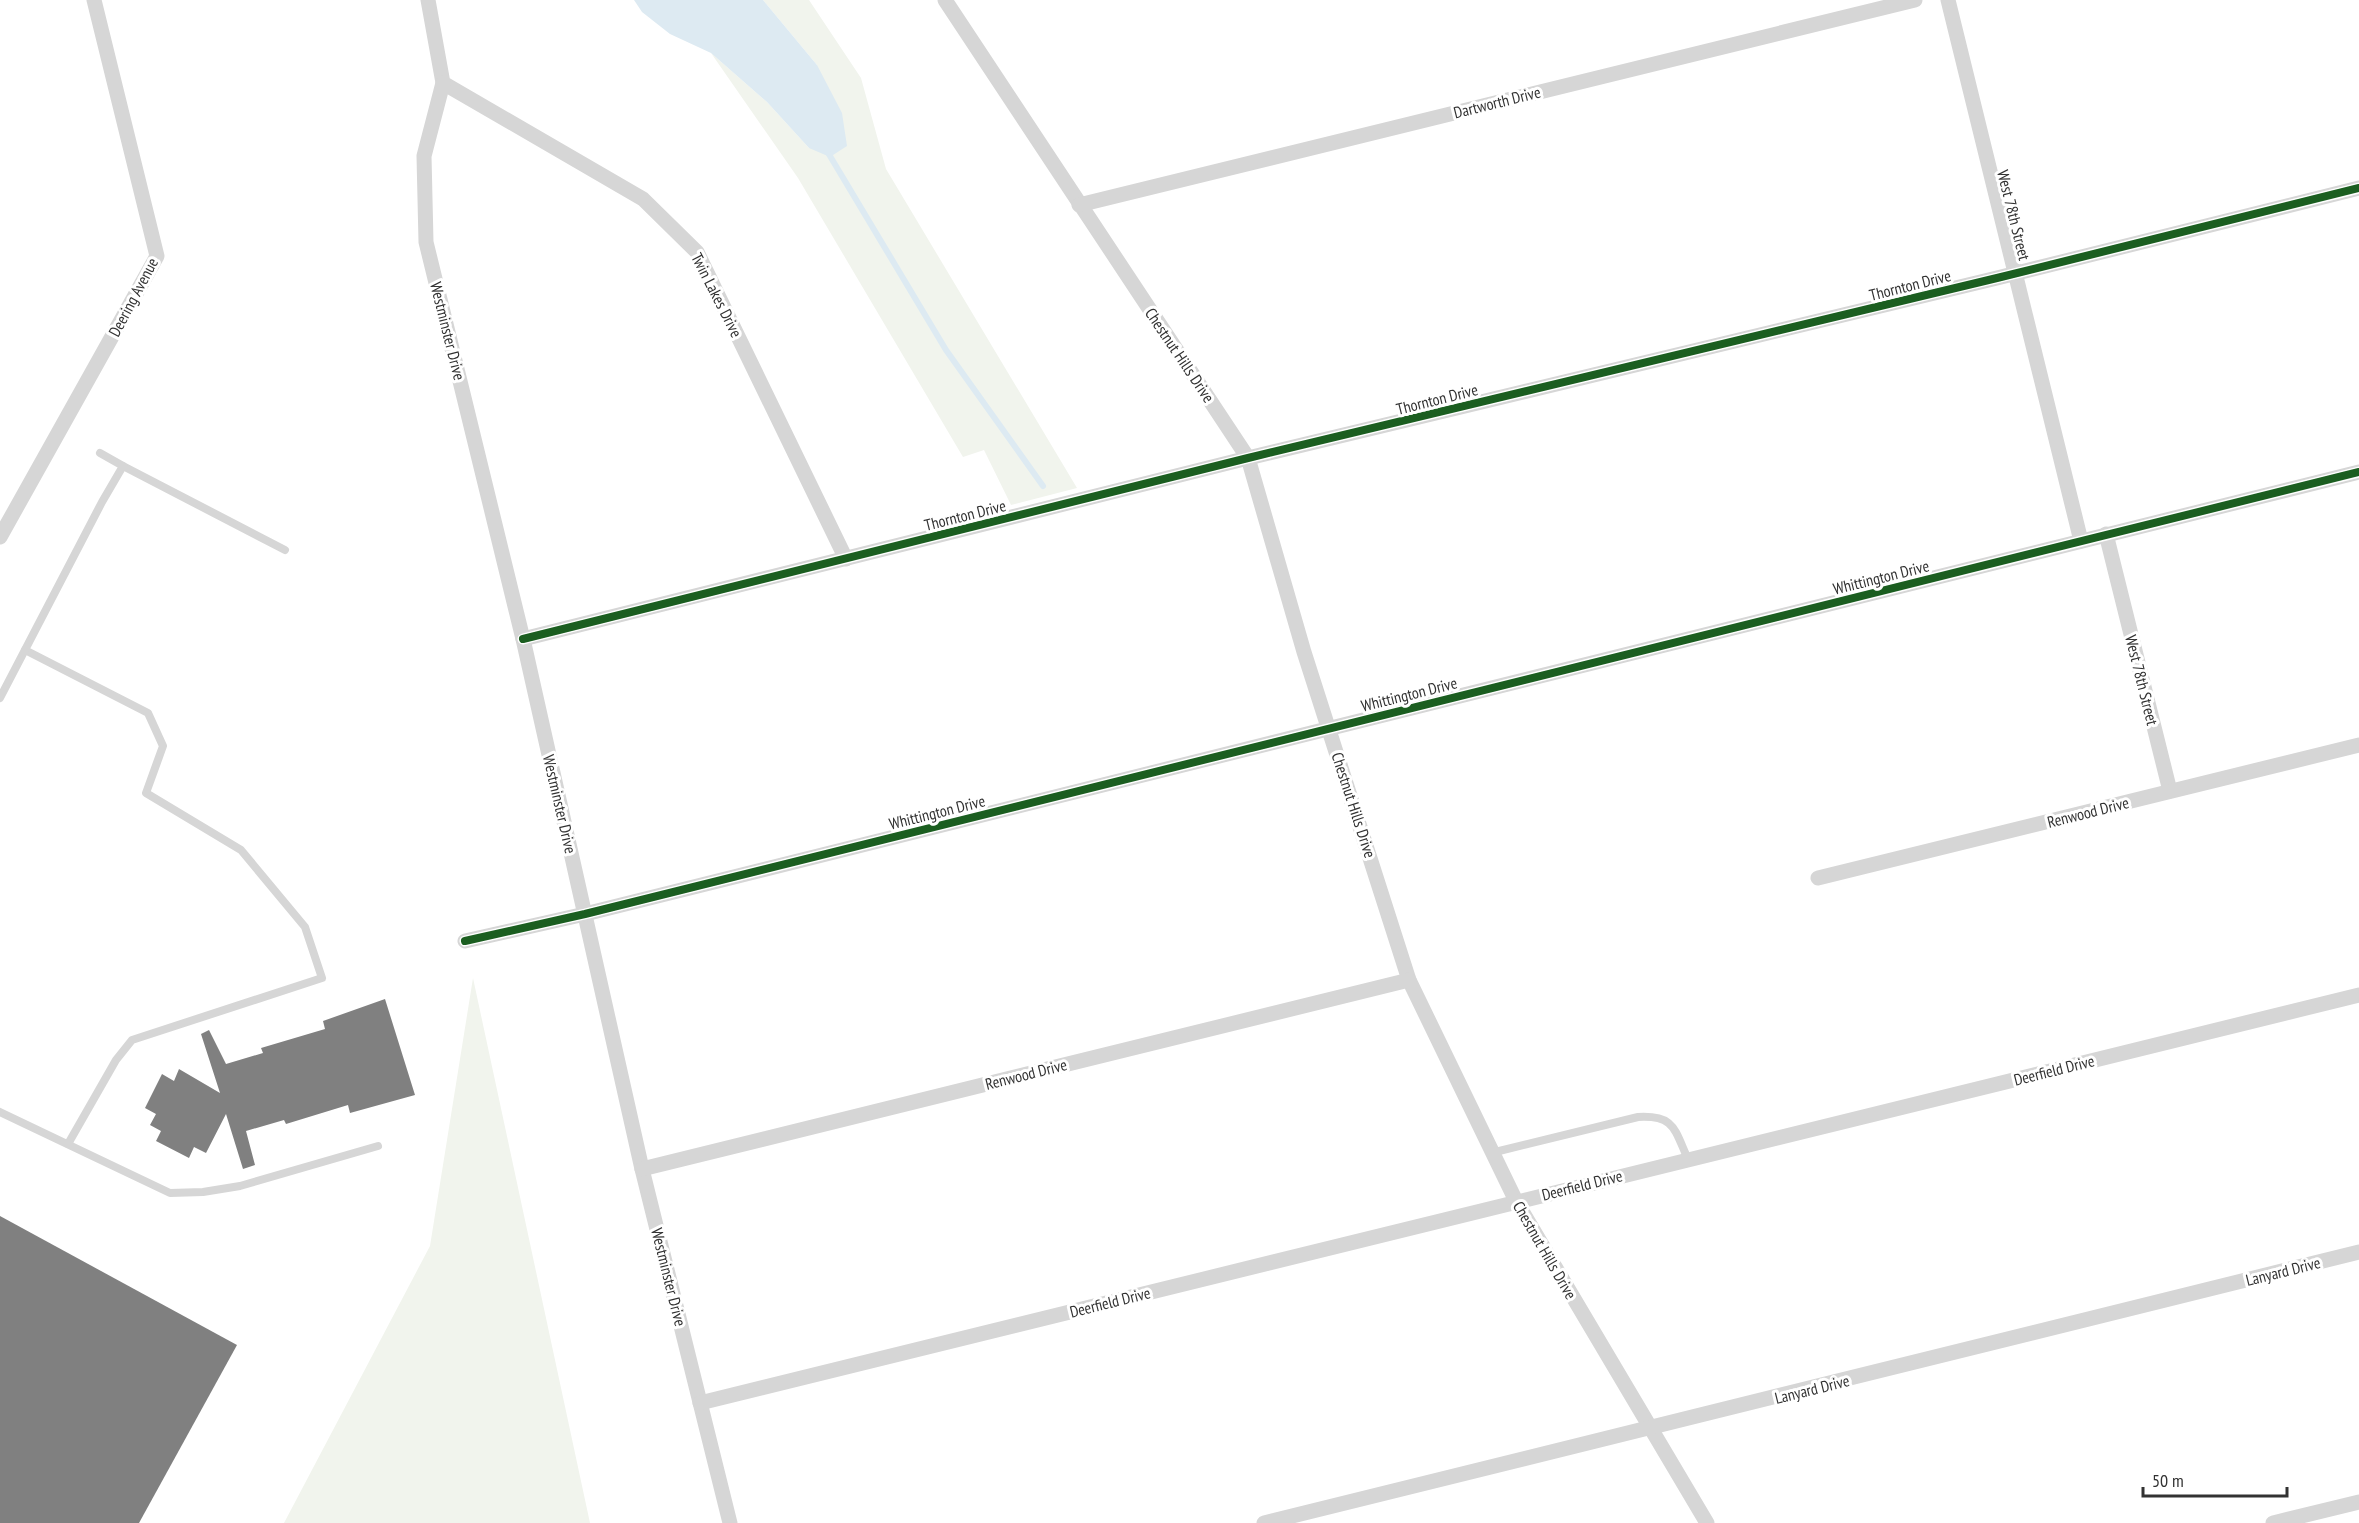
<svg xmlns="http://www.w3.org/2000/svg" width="2359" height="1523" viewBox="0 0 2359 1523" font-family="'PT Sans Narrow',sans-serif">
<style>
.green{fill:#f1f4ed}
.water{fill:#ddeaf2}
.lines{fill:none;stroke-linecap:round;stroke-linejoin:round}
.stream{stroke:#ddeaf2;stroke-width:6}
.building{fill:#808080}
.lane{stroke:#d6d6d6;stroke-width:8}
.street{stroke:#d6d6d6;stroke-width:15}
.cycleway-casing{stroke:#fff;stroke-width:11}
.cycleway{stroke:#1b5e20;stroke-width:8}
.labels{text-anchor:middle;stroke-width:6;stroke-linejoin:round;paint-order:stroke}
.street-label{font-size:16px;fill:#323232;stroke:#fff}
</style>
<rect width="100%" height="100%" fill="#fff"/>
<g class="green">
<path d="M763,0H809L861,78L886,169L1077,488L1011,505L984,450L963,457L798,178L711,53L767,102L809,148L817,65Z"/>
<path d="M473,978L590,1523H284L430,1246Z"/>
</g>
<path class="water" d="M634,0H763L817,65L842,113L847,146L830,157L809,148L767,102L711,53L670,34L642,12Z"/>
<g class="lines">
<path class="stream" d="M827,151L946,350L1043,486"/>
</g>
<g class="building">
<path d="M385,999L415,1095L350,1113L348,1105L286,1124L284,1120L246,1131L255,1165L243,1169L226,1114L206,1153L194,1147L189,1158L156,1141L161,1131L150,1125L156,1114L145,1108L162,1074L174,1081L179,1069L220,1093L201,1034L209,1030L226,1064L263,1053L261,1048L325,1029L323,1021Z"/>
<path d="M0,1216L237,1345L139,1523H0Z"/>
</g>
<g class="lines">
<g class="lane">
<path d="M123,466L285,550"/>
<path d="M25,650L148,713L163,746L146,793L241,850L305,927L322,978L132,1040L116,1060L68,1144"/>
<path d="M0,698L102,502L123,466L100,453"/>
<path d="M0,1112L170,1193L203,1192L240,1186L378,1146"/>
<path d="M1491,1153L1638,1117C1675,1115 1674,1129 1688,1159"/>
</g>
<g class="street">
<path d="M428,0L443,83L643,199L697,252L846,559"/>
<path d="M945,0L1248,458L1304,652L1409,980L1516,1201L1707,1523"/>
<path d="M1948,0L2081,541"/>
<path d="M443,83L424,156L426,242L523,639L642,1169L730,1523"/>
<path d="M1079,205L1915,0"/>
<path d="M2106,534L2170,791"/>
<path d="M0,537L157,256L94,0"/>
<path d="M523,639L1248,458L1997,278L2359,188"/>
<path d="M1818,878L2359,745"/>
<path d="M465,941L585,914L2359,472"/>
<path d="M642,1169L1409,980"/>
<path d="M700,1403L2359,995"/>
<path d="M1264,1523L2359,1252"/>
<path d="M2273,1523L2359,1502"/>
</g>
<defs>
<g id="cycleway">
<path d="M523,639L1248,458L1997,278L2359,188"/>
<path d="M465,941L585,914L2359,472"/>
</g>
</defs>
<use href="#cycleway" class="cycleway-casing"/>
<use href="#cycleway" class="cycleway"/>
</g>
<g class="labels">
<g class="street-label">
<text transform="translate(1497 102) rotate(-14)" y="6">Dartworth Drive</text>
<text transform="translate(2014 215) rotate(76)" y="6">West 78th Street</text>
<text transform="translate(1910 285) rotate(-14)" y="6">Thornton Drive</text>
<text transform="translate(717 295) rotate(63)" y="6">Twin Lakes Drive</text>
<text transform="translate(133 297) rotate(-62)" y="6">Deering Avenue</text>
<text transform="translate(448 331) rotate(76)" y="6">Westminster Drive</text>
<text transform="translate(1180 355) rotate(56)" y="6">Chestnut Hills Drive</text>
<text transform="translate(1437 399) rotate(-14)" y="6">Thornton Drive</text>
<text transform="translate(965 515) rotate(-14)" y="6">Thornton Drive</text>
<text transform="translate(1881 577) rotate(-14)" y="6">Whittington Drive</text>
<text transform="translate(2142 680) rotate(76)" y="6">West 78th Street</text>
<text transform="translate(1409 694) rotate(-14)" y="6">Whittington Drive</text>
<text transform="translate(560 804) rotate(77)" y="6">Westminster Drive</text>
<text transform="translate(1354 805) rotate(72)" y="6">Chestnut Hills Drive</text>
<text transform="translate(937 812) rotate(-14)" y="6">Whittington Drive</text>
<text transform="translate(2088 812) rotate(-14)" y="6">Renwood Drive</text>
<text transform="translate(2054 1070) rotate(-14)" y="6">Deerfield Drive</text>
<text transform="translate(1026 1074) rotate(-14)" y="6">Renwood Drive</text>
<text transform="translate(1582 1185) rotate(-14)" y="6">Deerfield Drive</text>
<text transform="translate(1545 1250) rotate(60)" y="6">Chestnut Hills Drive</text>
<text transform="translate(2283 1271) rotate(-14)" y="6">Lanyard Drive</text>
<text transform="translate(669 1277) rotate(76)" y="6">Westminster Drive</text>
<text transform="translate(1110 1302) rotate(-14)" y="6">Deerfield Drive</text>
<text transform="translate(1812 1389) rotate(-14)" y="6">Lanyard Drive</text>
</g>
</g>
<path d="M2143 1487v9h144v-9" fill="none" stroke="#323232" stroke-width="3"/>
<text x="2152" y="1487" font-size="18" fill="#323232" stroke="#ffffff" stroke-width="4.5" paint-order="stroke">50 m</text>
</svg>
